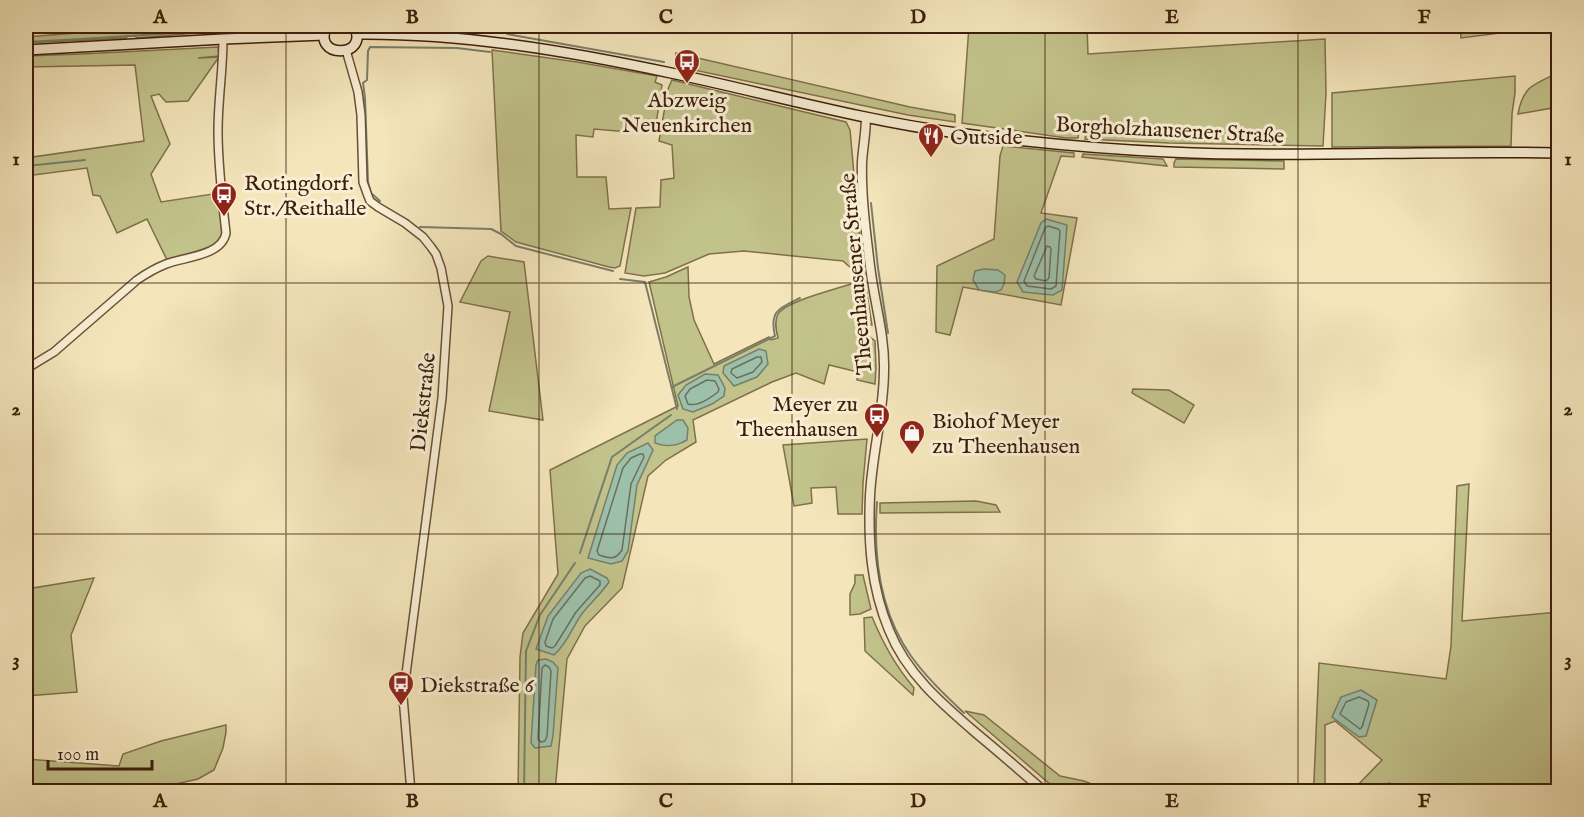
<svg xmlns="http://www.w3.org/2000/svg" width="1584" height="817" viewBox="0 0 1584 817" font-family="'IM FELL English',serif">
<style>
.green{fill:#c2c28b;stroke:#80704c;stroke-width:1.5}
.water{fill:#9dc0aa;stroke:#777f6b;stroke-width:1.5}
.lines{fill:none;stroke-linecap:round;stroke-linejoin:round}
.shore{stroke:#6d6f5b;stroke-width:1.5}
.stream{stroke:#777f6b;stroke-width:2}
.minor-casing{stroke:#6b5038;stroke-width:10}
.tertiary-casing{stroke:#6b5038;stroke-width:11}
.secondary-casing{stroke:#3d1e0c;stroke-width:12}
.minor{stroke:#f8eed3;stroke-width:7}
.tertiary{stroke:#f8eed3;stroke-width:8}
.secondary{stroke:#f8eed3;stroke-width:9}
.grid{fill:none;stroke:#3d1e0c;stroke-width:1.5;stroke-opacity:0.55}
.labels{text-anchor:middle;stroke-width:6;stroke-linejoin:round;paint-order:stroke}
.poi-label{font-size:22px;fill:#3d1e0c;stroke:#f8eed3;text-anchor:start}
.street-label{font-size:22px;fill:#3d1e0c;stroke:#f8eed3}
.neatline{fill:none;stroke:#3d1e0c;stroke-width:2}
.grid-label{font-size:20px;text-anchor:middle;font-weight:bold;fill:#3d1e0c}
</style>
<rect width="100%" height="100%" fill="#f4e5bb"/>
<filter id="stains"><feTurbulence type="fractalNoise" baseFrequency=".00333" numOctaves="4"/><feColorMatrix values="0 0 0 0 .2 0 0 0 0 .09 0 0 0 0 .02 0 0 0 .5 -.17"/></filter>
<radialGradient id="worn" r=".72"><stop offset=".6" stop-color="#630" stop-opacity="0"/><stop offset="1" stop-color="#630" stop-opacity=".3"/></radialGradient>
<g class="green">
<path d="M163,26H217L219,31L137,38L135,36H128L126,38L26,43V37Z"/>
<path d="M969,26H1087L1088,54L1325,39L1326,93L1323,146L1169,143L1085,139L1086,132H1079L1078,138H1066L962,123Z"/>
<path d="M1460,26H1549L1516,31L1461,38Z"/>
<path d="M218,47L219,56L198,58L219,57L188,101L166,102L159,94L151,96L170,144L151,174L161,202L219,193L222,236C212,253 185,255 167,260L147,219L117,233L100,196L93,195L87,168L26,176V158L144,141L135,65L26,67V56L81,54Z"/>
<path d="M492,50L577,62L657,76L655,82L662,85L655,131L647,129L617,131L594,129L593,137L576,135L577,177H606L609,209L631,208L620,266L615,268L609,267L516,242L501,231Z"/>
<path d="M676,53L910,107L955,115V122L908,115L675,66Z"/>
<path d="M1558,73V107L1518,114C1523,86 1534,84 1558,73Z"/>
<path d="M1515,76V93L1512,114L1511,146L1332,147V93Z"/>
<path d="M672,80L846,122L850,130L862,263L872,325H870L857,275L854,271L843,261L744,251L709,254L665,273L644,276L625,273L636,208L660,207L661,180L674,178L672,145L659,141L668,89Z"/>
<path d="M1003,146L1074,153V157L1061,156L1041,213L1077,218L1061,305L963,287L950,335L936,332L937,266L994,239L1000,156Z"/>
<path d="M1083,154L1163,159L1167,166L1082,157Z"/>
<path d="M1176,159L1284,161V169L1174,167V163Z"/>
<path d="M488,256L524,262L543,420L489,411L510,312L460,302L481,261Z"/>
<path d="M688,267L689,297L694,320L714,364L769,337L771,340L778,338C776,330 774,321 778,314C786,301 837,289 854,283L866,334L875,341L876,368L875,384L857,380L858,372L829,365L824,384L796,373L772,382L693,420L696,442L666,460L648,476L622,588L585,626L567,659L555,791L518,792L520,657L523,633L558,574L550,470L678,406L649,282L666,277Z"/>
<path d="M1133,389L1169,390L1194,405L1184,423L1132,393Z"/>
<path d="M867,439L863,483L862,514H838L836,487L811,488L812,503L794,506L783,445Z"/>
<path d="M1469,484L1462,621L1558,612V777L1557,779L1558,791H1396L1390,783L1366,788V791H1352L1382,760L1335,721L1325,725V789L1329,791L1312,792L1314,781L1319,663L1446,679L1451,646L1457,486Z"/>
<path d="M976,501L996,505L1000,512L880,513V503Z"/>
<path d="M855,575H863L871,609L860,614L850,615V594L855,583Z"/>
<path d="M94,578L71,635L77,692L26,696L27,589Z"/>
<path d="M872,617C884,645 895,665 914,688L913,695L865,651L864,618Z"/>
<path d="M965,711L984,715L1060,776L1084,781L1099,787L1137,791H1114L1077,788L1081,791H1058Z"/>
<path d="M226,725V732L223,748L214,770L198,779L144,791H26V759L119,766L123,754L161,741Z"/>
</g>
<g class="water">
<path d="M1046,219L1067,225L1062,290L1053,295L1023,292L1017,282L1041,223Z"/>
<path d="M984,269L998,270L1005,275L1004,284L1001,290L995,292L979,290L973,280L975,271Z"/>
<path d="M759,349L766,351L768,364L757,377L734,386L723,373L724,366Z"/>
<path d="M705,374L718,375L725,388L724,396L712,404L693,412L683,409L678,395L686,385Z"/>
<path d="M677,420H683L688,428L687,440C677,446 665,447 655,443V436Z"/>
<path d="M648,443L653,450L637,485L628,551L622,561L611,564L588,558L617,465L627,453Z"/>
<path d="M590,569L607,578L609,582C601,594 590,603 581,615C572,628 567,644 554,655L536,649L548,616L581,573Z"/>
<path d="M546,659L553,662L558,668L553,736L551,746L535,748L531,743L536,665L538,660Z"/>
<path d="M1361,690L1377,700L1366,736L1359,737L1332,717L1341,697Z"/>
</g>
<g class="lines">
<g class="shore">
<path d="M1048,226L1058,229L1060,231L1056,286L1051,289L1027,286L1024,281L1045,228Z"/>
<path d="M1047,246L1050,247L1051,249L1049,278L1046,281L1036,279L1034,276Z"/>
<path d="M757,357H761L762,362L753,372L737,378L731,373L732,369Z"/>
<path d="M707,380L715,381L719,389L718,392C710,398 698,407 688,404L685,396L690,389Z"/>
<path d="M640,454H643L644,457L631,484L622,550C615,561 609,558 599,555L597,551L623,468L631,458Z"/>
<path d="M590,576L600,581V585L576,612L555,646L552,648L546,646L545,642L553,619L585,578Z"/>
<path d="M545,665L549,667L551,671L547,736L545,741L541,742L538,739L542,668Z"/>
<path d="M1359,697L1368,701L1369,704L1362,727L1360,729L1340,714L1346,702Z"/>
</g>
<g class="stream">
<path d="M439,27L498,33"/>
<path d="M507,34L664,62"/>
<path d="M26,42L82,39L282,26"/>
<path d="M26,166L85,160"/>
<path d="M380,201L371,193L368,182L365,98L363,83L367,80L368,51L370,47L457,48L490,52"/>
<path d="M871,203L878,268L888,333"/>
<path d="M420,227L491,229L501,234L516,246L613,271"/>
<path d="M620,279L645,282L677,409"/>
<path d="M672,387L775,336C769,310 780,308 800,298"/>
<path d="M877,502C873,555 879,611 911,656C926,677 945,695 964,713"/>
<path d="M580,553L612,457L671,415"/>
<path d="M524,792L526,651L540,615L575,563"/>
</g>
<defs>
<g id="minor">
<path d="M346,50L358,92L361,115L363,182L368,196L370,201L378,207L405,223L423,237L431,247L436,254L441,268L448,306L442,398L403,697L411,792"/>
<path d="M26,369L54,352L137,280C147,273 156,268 166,264C184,257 222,256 226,233C222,199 218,165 218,131C218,100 223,70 223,39"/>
</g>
<path id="tertiary" d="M866,117C866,132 863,147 862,162C861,197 866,232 870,266C874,301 885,335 884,370C884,412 872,454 870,496C868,542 871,587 889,630C906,673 941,703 976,733C999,752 1022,772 1045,792"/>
<g id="secondary">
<path d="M327,26C310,59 371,59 354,26"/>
<path d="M357,34C462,33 568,51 671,73C766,93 860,120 957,133C1027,142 1098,149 1169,152C1299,158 1429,150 1558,153"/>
<path d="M26,50L223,39L324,35"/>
</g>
</defs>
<use href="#minor" class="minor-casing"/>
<use href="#tertiary" class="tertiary-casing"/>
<use href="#secondary" class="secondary-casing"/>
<use href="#minor" class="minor"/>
<use href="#tertiary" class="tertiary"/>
<use href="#secondary" class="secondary"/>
</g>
<path class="grid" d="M286,26V792M539,26V792M792,26V792M1045,26V792M1298,26V792M26,283H1558M26,534H1558"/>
<defs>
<symbol id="bus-pin" viewBox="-11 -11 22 30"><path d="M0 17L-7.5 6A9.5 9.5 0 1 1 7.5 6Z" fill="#8f2418" stroke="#f8eed3"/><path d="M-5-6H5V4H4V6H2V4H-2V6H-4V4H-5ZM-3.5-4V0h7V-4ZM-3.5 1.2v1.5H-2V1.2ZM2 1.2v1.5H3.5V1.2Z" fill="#fff"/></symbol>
<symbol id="restaurant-pin" viewBox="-11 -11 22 30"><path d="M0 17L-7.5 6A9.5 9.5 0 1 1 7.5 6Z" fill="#8f2418" stroke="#f8eed3"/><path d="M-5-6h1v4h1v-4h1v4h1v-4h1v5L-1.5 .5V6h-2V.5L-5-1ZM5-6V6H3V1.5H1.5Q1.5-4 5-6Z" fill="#fff"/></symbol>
<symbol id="shop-pin" viewBox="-11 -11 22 30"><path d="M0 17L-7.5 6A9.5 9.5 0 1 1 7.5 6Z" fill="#8f2418" stroke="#f8eed3"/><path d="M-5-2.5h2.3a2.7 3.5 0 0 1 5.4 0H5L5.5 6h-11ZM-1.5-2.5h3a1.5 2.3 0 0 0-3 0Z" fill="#fff"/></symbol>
</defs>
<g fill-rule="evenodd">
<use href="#bus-pin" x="672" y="47" width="30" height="40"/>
<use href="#restaurant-pin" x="916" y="121" width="30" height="40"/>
<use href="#bus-pin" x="209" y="180" width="30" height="40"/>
<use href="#bus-pin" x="862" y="401" width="30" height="40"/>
<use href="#shop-pin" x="897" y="418" width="30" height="40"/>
<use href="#bus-pin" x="386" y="669" width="30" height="40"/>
</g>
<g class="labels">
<g class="poi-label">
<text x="687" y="107" text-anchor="middle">Abzweig<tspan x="687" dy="25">Neuenkirchen</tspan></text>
<text x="950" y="144">Outside</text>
<text x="244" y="190">Rotingdorf.<tspan x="244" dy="25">Str./Reithalle</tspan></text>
<text x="858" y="411" text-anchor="end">Meyer zu<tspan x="858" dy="25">Theenhausen</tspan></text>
<text x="932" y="428">Biohof Meyer<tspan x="932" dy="25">zu Theenhausen</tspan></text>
<text x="420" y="692">Diekstraße 6</text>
</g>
<g class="street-label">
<text transform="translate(1170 129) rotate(3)" y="8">Borgholzhausener Straße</text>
<text transform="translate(855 274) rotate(-95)" y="8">Theenhausener Straße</text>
<text transform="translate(422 402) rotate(-84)" y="8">Diekstraße</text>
</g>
</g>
<rect width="1584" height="817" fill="none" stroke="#f4e5bb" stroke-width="66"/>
<path d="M48 760v9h104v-9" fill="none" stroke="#3d1e0c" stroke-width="3"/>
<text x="57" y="760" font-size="18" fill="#3d1e0c" stroke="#f8eed3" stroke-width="4.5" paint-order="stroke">100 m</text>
<rect x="33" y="33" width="1518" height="751" class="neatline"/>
<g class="grid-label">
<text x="160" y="23">A</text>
<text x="412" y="23">B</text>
<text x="666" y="23">C</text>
<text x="918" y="23">D</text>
<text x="1172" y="23">E</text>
<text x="1424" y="23">F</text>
<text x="16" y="165">1</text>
<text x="1568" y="165">1</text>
<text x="16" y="415">2</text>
<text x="1568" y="415">2</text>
<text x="16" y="666">3</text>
<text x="1568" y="666">3</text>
<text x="160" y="807">A</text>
<text x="412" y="807">B</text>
<text x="666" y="807">C</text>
<text x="918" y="807">D</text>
<text x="1172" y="807">E</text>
<text x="1424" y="807">F</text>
</g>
<rect width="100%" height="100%" filter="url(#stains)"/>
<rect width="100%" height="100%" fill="url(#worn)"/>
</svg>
